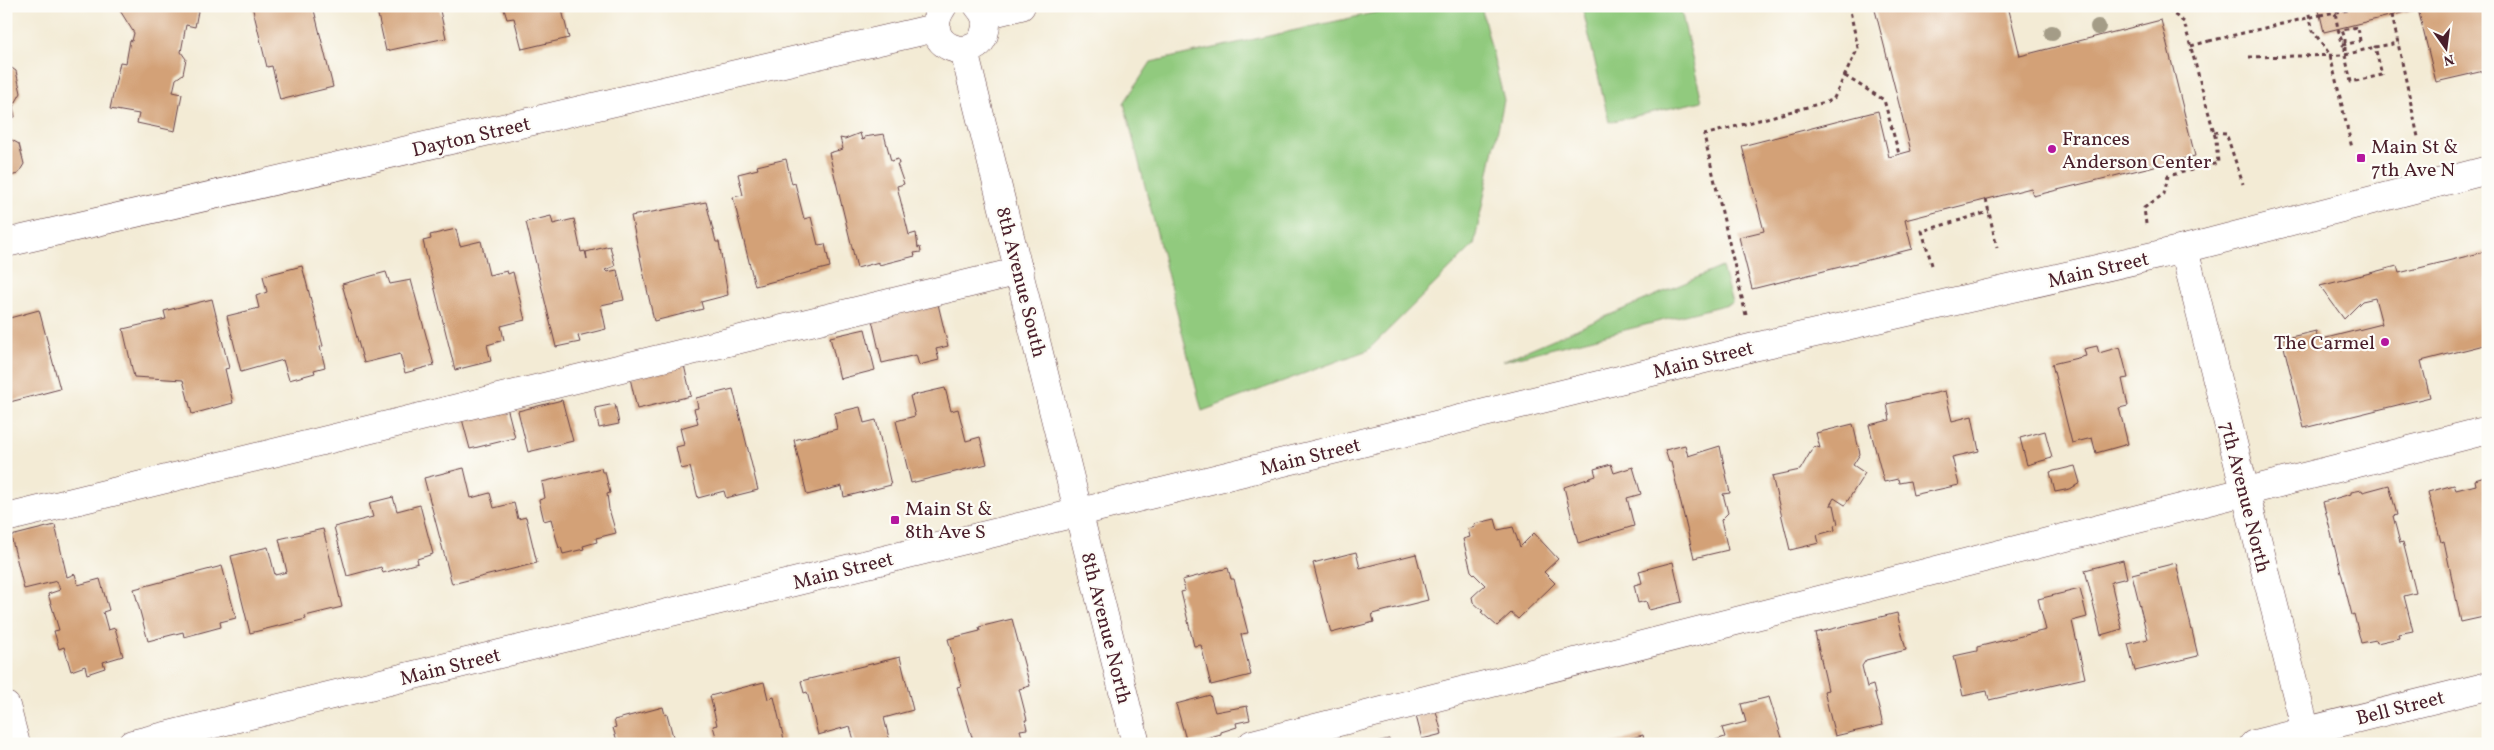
<svg xmlns="http://www.w3.org/2000/svg" width="2494" height="750" viewBox="0 0 2494 750" font-family="Vollkorn,serif">
<style>
.green{fill:#91ca7e;stroke:#6e7454}
.building{fill:#d3a177}
.lines{fill:none;stroke-linecap:round;stroke-linejoin:round}
.minor-casing{stroke:#633e44;stroke-width:29}
.major-casing{stroke:#633e44;stroke-width:29}
.path{stroke:#633e44;stroke-width:3;stroke-dasharray:4 4;stroke-linecap:butt}
.minor{stroke:#fff;stroke-width:28}
.major{stroke:#fff;stroke-width:28}
.path-bridge{stroke:#633e44;stroke-width:3;stroke-dasharray:4 4;stroke-linecap:butt}
.tree{fill:#a49c87}
.poi-dot{fill:#b5179e;stroke:#fdfcf7;stroke-width:2}
.labels{text-anchor:middle;stroke-width:4.5;stroke-linejoin:round;paint-order:stroke}
.street-label{font-size:20px;fill:#4a1f2b;stroke:#fdfcf7}
.poi-label{font-size:20px;fill:#4a1f2b;stroke:#fdfcf7;text-anchor:start}
</style>
<rect width="100%" height="100%" fill="#fdfcf7"/>
<filter id="ink" filterUnits="userSpaceOnUse"><feTurbulence type="fractalNoise" baseFrequency=".02" numOctaves="2"/><feDisplacementMap in="SourceGraphic" scale="10" xChannelSelector="R" yChannelSelector="G"/><feConvolveMatrix kernelMatrix="1 2 1 2 8 2 1 2 1" color-interpolation-filters="sRGB"/></filter>
<filter id="wash" filterUnits="userSpaceOnUse"><feTurbulence type="fractalNoise" baseFrequency=".0096" numOctaves="4" result="noise"/><feDisplacementMap in="SourceGraphic" scale="20" xChannelSelector="R" yChannelSelector="G"/><feGaussianBlur stdDeviation="1.12" result="paint"/><feColorMatrix in="noise" values="0 0 0 0 0 0 0 0 0 0 0 0 0 0 0 0 0 1.4 0 .05"/><feComposite in="paint" operator="in"/></filter>
<g filter="url(#wash)">
<rect width="100%" height="100%" fill="#f3ebd5"/>
<g class="green">
<path d="M1405,6H1481L1504,100L1474,245L1368,350L1202,411L1124,103L1151,62Z"/>
<path d="M1582,6H1680L1702,101L1609,122Z"/>
<path d="M1722,267L1732,303L1502,361Z"/>
</g>
<g id="blocks">
<g class="building">
<path d="M122,6H199L195,27L186,25L181,52L186,59L183,74L176,79L173,92L182,94L175,131L137,123L139,114L110,109L120,62L126,63L130,40L132,41L134,33L119,9Z"/>
<path d="M252,6H313L333,87L280,100L272,66L267,67Z"/>
<path d="M376,6H439L446,38L386,51Z"/>
<path d="M503,6H561L569,38L522,49L514,18L507,19Z"/>
<path d="M1874,6H2008L2020,56L2161,20L2195,156L2033,196L2031,188L1905,220L1912,249L1752,289L1739,237L1764,231L1742,146L1878,111L1889,157L1911,151Z"/>
<path d="M2318,6H2488V70L2436,82L2418,9L2324,32Z"/>
<path d="M6,64L16,71L21,93L13,107L15,117L8,119L10,139L19,144L24,164L18,174L6,177Z"/>
<path d="M860,133L862,140L865,139L864,137L884,134L891,161L898,159L899,164H897L904,184L897,186L909,235L916,233L918,248L920,247L921,252L914,253L915,256L879,265V262L857,268L829,153L843,149L840,138L845,139Z"/>
<path d="M786,159L792,184L795,183L804,219L811,217L818,245L825,244L830,267L755,286L733,197L743,195L738,174L758,169L757,166Z"/>
<path d="M706,202L716,242H719L728,295L701,302L703,309L654,321L631,216Z"/>
<path d="M551,216L553,224L574,219L581,252L585,251L587,259L586,252L610,246L615,266L605,270L607,272L617,270L624,300L601,305L606,329L578,336L580,342L556,347L526,222Z"/>
<path d="M456,229L460,246L481,241L489,275L507,271L508,274L513,272L525,320L501,326L504,340L487,345L491,361L455,370L423,241L431,239L430,235Z"/>
<path d="M2488,251V344L2421,361L2430,397L2304,428L2282,339L2316,331L2318,340L2382,324L2375,298L2362,301L2344,319L2320,286L2397,266L2399,273Z"/>
<path d="M302,266L323,346L320,347L325,367L314,370L315,373L289,380L283,360L241,372L227,316L259,308L256,296L267,292L263,276Z"/>
<path d="M386,272L390,284L411,280L434,365L405,373L400,354L364,363L342,284Z"/>
<path d="M212,299L229,368L225,369L233,403L192,414L183,380L134,377L123,329L166,319L164,311Z"/>
<path d="M938,304L948,346L936,349L939,360L919,365L916,355L882,363L872,320Z"/>
<path d="M39,310L60,389L6,403V319Z"/>
<path d="M865,329L875,370L840,379L830,337Z"/>
<path d="M2097,346L2099,353L2120,347L2128,378L2122,379L2128,406L2119,408L2128,444L2096,453L2092,438L2072,443L2052,364L2086,356L2084,349Z"/>
<path d="M684,365L691,396L637,409L630,378Z"/>
<path d="M945,388L951,411L958,409L966,441L980,437L987,464L911,483L896,421L915,416L910,396Z"/>
<path d="M733,389L758,490L726,498L724,491L698,498L690,467L681,469L676,447L684,445L680,428L698,423L694,409L698,408L696,398Z"/>
<path d="M1945,391L1952,421L1972,416L1979,451L1952,457L1959,485L1913,495L1910,481L1899,483L1898,479L1884,482L1869,425L1890,420L1887,404Z"/>
<path d="M562,400L573,441L528,452L518,411Z"/>
<path d="M615,404L619,424L599,428L595,408Z"/>
<path d="M507,407L515,438L470,449L462,419Z"/>
<path d="M860,407L864,423L876,420L891,485L844,497L842,486L807,495L794,440L837,429L834,413Z"/>
<path d="M1853,424L1860,454L1853,465L1865,473L1845,505L1834,498L1830,505H1834L1838,524L1834,525L1835,530L1817,535L1819,543L1790,550L1772,476L1800,470L1814,446L1820,448L1816,433Z"/>
<path d="M2045,431L2052,458L2027,465L2020,438Z"/>
<path d="M1685,445L1688,456L1720,446L1730,493L1723,494L1728,513L1721,520L1728,550L1694,558L1671,462H1669L1665,450Z"/>
<path d="M1611,464L1614,473L1633,467L1641,494L1627,498L1634,526L1578,543L1564,487L1596,476L1594,469Z"/>
<path d="M2075,466L2080,483L2070,489L2055,492L2050,472Z"/>
<path d="M464,468L471,498L490,493L494,508L514,503L518,519L526,517L537,563L452,584L424,478Z"/>
<path d="M601,468L602,472H605L610,493L607,494L609,509L616,533L596,538L597,542L583,546L584,549L563,554L561,547L559,548L551,519L544,521L539,500L545,498L542,482Z"/>
<path d="M2488,476V616L2461,622L2444,541L2441,542L2428,492L2454,485L2456,490L2476,485L2475,480Z"/>
<path d="M2389,485L2397,515L2393,516L2400,543L2403,542L2416,593L2404,596L2413,631L2398,634L2399,638L2377,643L2376,640L2361,643L2354,614L2352,615L2323,502L2351,494V492L2362,490L2363,492Z"/>
<path d="M393,497L397,511L420,505L433,554L417,559L418,563L383,573L381,567L347,576L334,527L373,517L369,503Z"/>
<path d="M1495,519L1498,530L1513,527L1520,547L1534,533L1558,559L1544,572L1555,583L1518,619L1511,613L1497,626L1481,612L1483,611L1473,602L1472,597L1485,585L1471,571L1463,539L1470,537L1468,529L1475,527L1474,524Z"/>
<path d="M55,525L67,577L75,574L78,585L100,579L109,610L103,612L108,630L115,628L123,656L103,662L105,668L87,674L85,666L71,671L64,647L59,649L54,631L59,630L48,594L60,590L57,581L24,589L11,536Z"/>
<path d="M323,529L342,607L305,616L306,619L250,633L231,556L268,547L275,575L287,572L279,539Z"/>
<path d="M1356,552L1360,568L1416,554L1428,600L1372,614L1374,622L1331,633L1313,563Z"/>
<path d="M2123,560L2127,578L2111,582L2122,629L2101,635L2085,570Z"/>
<path d="M1673,562L1682,602L1649,610L1646,601L1638,603L1634,585L1642,583L1639,571Z"/>
<path d="M2176,563L2198,656L2135,671L2128,644L2148,639L2132,574Z"/>
<path d="M222,566L236,618L220,622L221,627L184,637L183,632L148,641L134,589Z"/>
<path d="M1228,568L1231,579H1234L1248,633L1241,634L1251,675L1211,685L1201,645L1194,646L1181,592L1185,591L1182,580Z"/>
<path d="M2080,589L2087,617L2072,621L2085,678L1989,700L1987,691L1963,696L1954,656L1977,651V647L2046,630L2038,599Z"/>
<path d="M1897,613L1906,650L1866,660L1862,666L1867,687L1873,685L1883,725L1835,736L1824,691L1828,690L1815,633Z"/>
<path d="M1012,619L1030,686L1019,689L1027,720H1025L1027,729L1020,730L1024,744H974L957,687L961,686L948,639L980,631L979,627Z"/>
<path d="M900,657L913,710L884,718L890,742L855,744L850,726L818,735L807,692L804,693L801,681Z"/>
<path d="M764,682L768,699L774,697L785,744H718L713,726L717,725L710,696Z"/>
<path d="M1210,695L1215,712L1247,706L1250,720L1236,723L1237,727L1221,732V734L1187,743L1176,704Z"/>
<path d="M1769,697L1784,744H1710L1709,742L1725,737L1722,728L1746,722L1741,704Z"/>
<path d="M663,707L665,715L667,714L675,744H618L613,728L616,727L614,720Z"/>
<path d="M1436,711L1442,734L1422,739L1416,716Z"/>
<path d="M1643,735L1645,744H1612V743Z"/>
<path d="M1389,739L1390,744H1372L1371,743Z"/>
</g>
</g>
</g>
<g filter="url(#ink)">
<use href="#blocks" fill-opacity="0" stroke="#633e44" stroke-width="1"/>
<g class="lines">
<defs>
<g id="minor">
<path d="M943,6C915,47 978,67 985,31C988,21 985,14 978,6"/>
<path d="M985,15L1021,6"/>
<path d="M964,51L1136,744"/>
<path d="M6,243L935,28"/>
<path d="M2184,249L2309,744"/>
<path d="M6,518L1020,271"/>
<path d="M1252,744L2488,430"/>
<path d="M2254,744L2488,686"/>
</g>
<g id="major">
<path d="M6,706L16,744"/>
<path d="M132,744L1754,347L2184,249L2488,170"/>
</g>
</defs>
<use href="#minor" class="minor-casing"/>
<use href="#major" class="major-casing"/>
<g class="path">
<path d="M2307,6L2313,31L2330,55L2352,148"/>
<path d="M2334,6L2338,29"/>
<path d="M2320,15L2348,10"/>
<path d="M2392,15L2418,137"/>
<path d="M2360,41L2358,27L2342,30L2345,39V55L2375,47"/>
<path d="M2191,46L2209,41"/>
<path d="M2249,57L2345,55L2351,82L2382,75L2375,47L2399,43"/>
<path d="M1845,76L1884,100L1899,154"/>
<path d="M2214,132L2226,133L2243,184"/>
<path d="M1986,199L1997,248"/>
<path d="M2146,224L2144,208L2164,194L2168,176L2218,163L2216,140L2184,22L2163,6"/>
<path d="M1932,265L1922,231L1989,212"/>
<path d="M1746,315L1704,135L1833,100L1858,48L1849,6"/>
</g>
<use href="#minor" class="minor"/>
<use href="#major" class="major"/>
<g class="path-bridge">
<path d="M2338,29L2343,45L2360,41"/>
<path d="M2209,41L2320,15"/>
</g>
</g>
<g class="tree">
<circle cx="2098" cy="27" r="8"/>
<circle cx="2052" cy="33" r="8"/>
</g>
</g>
<g class="poi-dot">
<circle cx="2052" cy="149" r="5"/>
<rect x="2356" y="153" width="10" height="10" rx="2.5"/>
<circle cx="2385" cy="342" r="5"/>
<rect x="890" y="515" width="10" height="10" rx="2.5"/>
</g>
<g class="labels">
<g class="street-label">
<text transform="translate(471 136) rotate(-13)" y="7">Dayton Street</text>
<text transform="translate(2098 269) rotate(-13)" y="7">Main Street</text>
<text transform="translate(1022 282) rotate(76)" y="7">8th Avenue South</text>
<text transform="translate(1703 359) rotate(-14)" y="7">Main Street</text>
<text transform="translate(1310 456) rotate(-14)" y="7">Main Street</text>
<text transform="translate(2246 497) rotate(76)" y="7">7th Avenue North</text>
<text transform="translate(843 570) rotate(-14)" y="7">Main Street</text>
<text transform="translate(1107 628) rotate(76)" y="7">8th Avenue North</text>
<text transform="translate(450 666) rotate(-14)" y="7">Main Street</text>
<text transform="translate(2400 707) rotate(-14)" y="7">Bell Street</text>
</g>
<g class="poi-label">
<text x="2062" y="145">Frances<tspan x="2062" dy="23">Anderson Center</tspan></text>
<text x="2371" y="153">Main St &amp;<tspan x="2371" dy="23">7th Ave N</tspan></text>
<text x="2375" y="349" text-anchor="end">The Carmel</text>
<text x="905" y="515">Main St &amp;<tspan x="905" dy="23">8th Ave S</tspan></text>
</g>
</g>
<rect width="2494" height="750" fill="none" stroke="#fdfcf7" stroke-width="25"/>
<g transform="translate(2446 48) rotate(166)" stroke="#fdfcf7" stroke-width="4" paint-order="stroke">
<path d="M0-4L9 19L0 12L-9 19Z" fill="#4a1f2b"/>
<text y="-8" font-size="14" font-weight="bold" text-anchor="middle" fill="#4a1f2b">N</text>
</g>
</svg>
